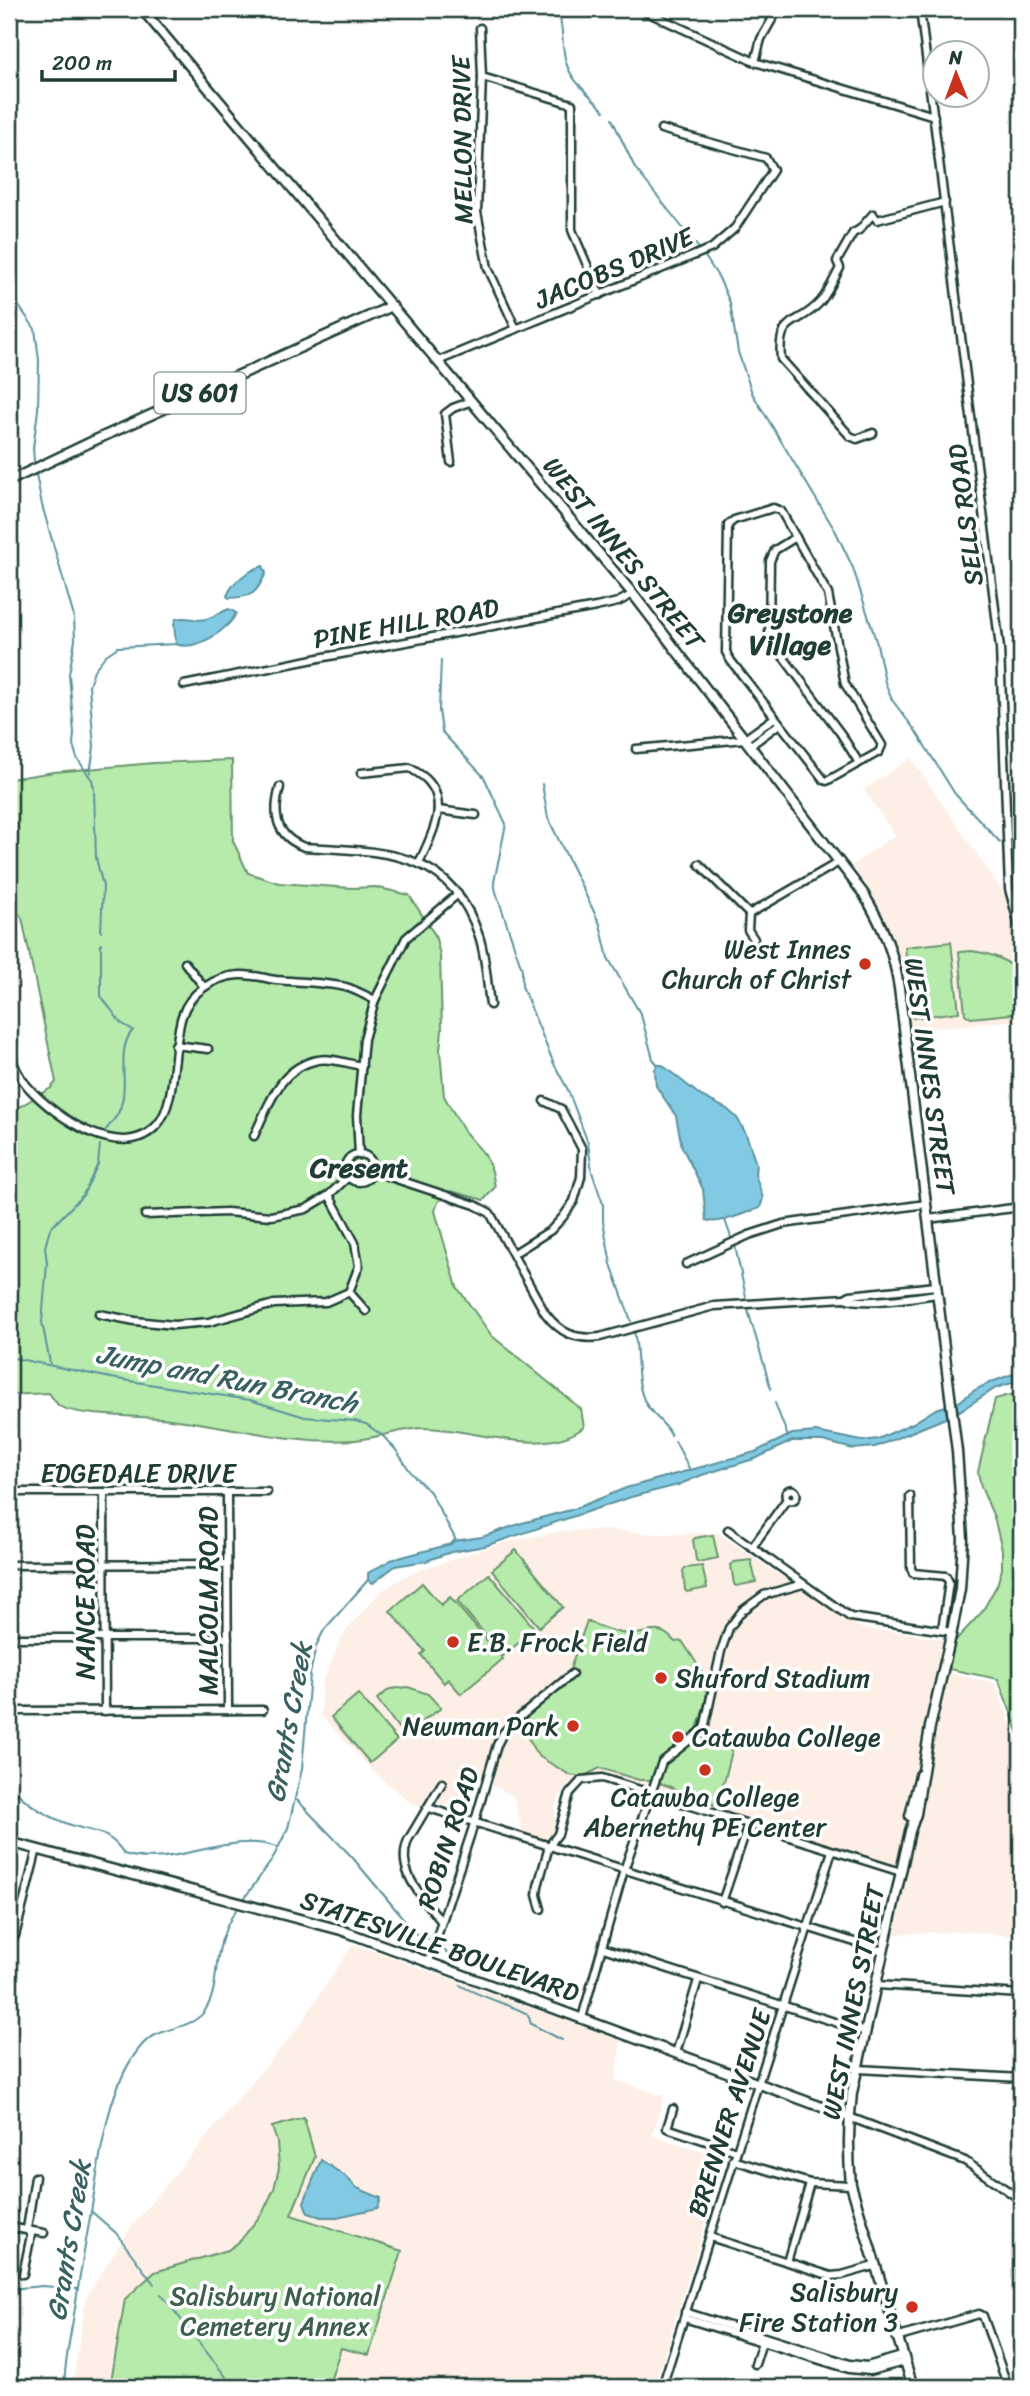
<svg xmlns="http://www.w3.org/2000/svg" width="1030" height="2396" viewBox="0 0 1030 2396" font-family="Sriracha,sans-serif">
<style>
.built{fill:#fdefe5}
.green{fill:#b7ebac;stroke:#6b9470;stroke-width:2}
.water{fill:#82cae3;stroke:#5a929d;stroke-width:2}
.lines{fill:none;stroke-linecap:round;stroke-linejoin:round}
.stream{stroke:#5a929d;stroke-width:2}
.minor-casing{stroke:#1f3d34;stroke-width:11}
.major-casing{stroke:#1f3d34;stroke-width:13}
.minor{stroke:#fff;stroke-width:6}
.major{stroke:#fff;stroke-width:8}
.poi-dot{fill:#c8321e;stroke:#fff;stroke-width:2.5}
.labels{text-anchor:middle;stroke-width:7;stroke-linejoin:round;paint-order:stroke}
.shield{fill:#fff;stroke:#627771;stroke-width:2}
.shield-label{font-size:24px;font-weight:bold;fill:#1f3d34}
.street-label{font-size:26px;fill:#1f3d34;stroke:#fff}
.poi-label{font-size:26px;fill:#1f3d34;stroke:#fff;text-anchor:end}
.park-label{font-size:26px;fill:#3d604c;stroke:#fff}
.neighbourhood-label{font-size:28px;font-weight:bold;fill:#1f3d34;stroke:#fff}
.water-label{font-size:28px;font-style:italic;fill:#386060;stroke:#fff}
</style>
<rect width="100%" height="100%" fill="#fff"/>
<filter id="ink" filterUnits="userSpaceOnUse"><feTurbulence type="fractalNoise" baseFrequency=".0143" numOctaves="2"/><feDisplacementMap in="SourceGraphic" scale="14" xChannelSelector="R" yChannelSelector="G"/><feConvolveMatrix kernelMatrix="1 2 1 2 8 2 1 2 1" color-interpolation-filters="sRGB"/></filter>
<g filter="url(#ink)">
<g class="built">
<path d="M911,758L1005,895L1021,943V1020L907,1030L899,955L873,895L852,865L895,835L864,790Z"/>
<path d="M605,1530L658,1534L718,1533L841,1617V1619L864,1629L906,1633L950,1641L938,1671L995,1683L1021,1752V1937L967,1931L895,1934L908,1871L598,1773L578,1778L564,1789L555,1807L556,1833L546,1840L523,1832L513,1796L498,1788L472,1779L460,1809L444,1804L423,1807L413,1805L372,1770L321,1715L322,1683L344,1633L381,1591L411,1573L502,1543L563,1531Z"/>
<path d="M353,1944L621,2040L615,2080L664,2096L652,2136L726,2158L654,2387H72L86,2297L131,2227L300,2025Z"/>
</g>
<g class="green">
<path d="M232,760L233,841L248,873L279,883L352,888L375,887L409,895L435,935L440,955L442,1030L440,1050L444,1096L464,1131L485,1155L492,1171L495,1187L484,1200L451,1191L438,1202L435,1211L457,1287L492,1336L581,1409L584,1427C543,1460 471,1427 423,1428C401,1429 378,1438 355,1440C294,1445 231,1426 170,1419C146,1416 77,1417 59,1406C56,1403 52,1397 49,1393L9,1395V1113L51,1088L56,1082L22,918L9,901V779L54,772L153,763Z"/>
<path d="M951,942L959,1012L913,1018L905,947Z"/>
<path d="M972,951C988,953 1014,960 1021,978C1024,987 1021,1003 1021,1013L971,1018L965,1014L959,952Z"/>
<path d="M1021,1392V1739L998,1679L949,1669L954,1642L982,1612L997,1585L1002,1569V1550L994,1517L981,1487L978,1472L995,1399Z"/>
<path d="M713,1535L718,1558L698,1562L696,1560L693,1540L695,1538Z"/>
<path d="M516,1550L563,1607L539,1627L492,1570Z"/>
<path d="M751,1560L756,1582L736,1586L734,1584L731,1565L734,1562Z"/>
<path d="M702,1566L707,1588L687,1592L685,1590L683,1571L685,1568Z"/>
<path d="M489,1574L535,1629L503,1656L457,1601Z"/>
<path d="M422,1583L441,1605L450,1597L503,1659L461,1694L448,1679L444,1683L421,1655L425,1651L390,1611Z"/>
<path d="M587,1621C601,1628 615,1633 630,1634C650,1635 658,1622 675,1642L682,1641C711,1684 713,1687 694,1736L733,1747L725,1779L714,1805L680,1795L671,1787L651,1780H639L600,1768L582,1777L570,1775L540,1757L535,1752L519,1719L542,1698L568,1683L572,1663Z"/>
<path d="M408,1687L428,1694L441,1708L406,1733H402L377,1699L390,1689Z"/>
<path d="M358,1694L397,1740L370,1763L331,1717Z"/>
<path d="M304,2118L315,2157L291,2215L402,2251L369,2355L341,2348L328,2387H110L125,2299L155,2272L228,2250L240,2241L263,2212L274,2189L279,2168L277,2142L272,2127Z"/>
</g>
<g class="water">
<path d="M263,566L266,573C256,594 253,597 229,598L227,596C232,582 249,570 263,566Z"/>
<path d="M229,609L236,613C229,630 195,652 176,644L174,624L176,619C187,615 195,622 206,619C214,617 221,612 229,609Z"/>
<path d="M657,1065H662L701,1096L727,1109L737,1118L746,1134L756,1164L755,1174L763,1198L760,1208C747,1212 716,1226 706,1220L703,1189L682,1147L676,1116L656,1086L655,1070Z"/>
<path d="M1021,1371V1380L996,1388L953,1415L875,1447L853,1449L823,1441H792L757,1458L702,1475L678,1485L631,1497L485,1546L451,1552L426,1561L395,1566L373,1583L368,1580V1573L391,1560L451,1544L454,1541L482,1537L522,1523L574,1509L626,1488L755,1452L792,1434L816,1432L862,1441L878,1439L913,1423L936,1409L959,1402L973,1391L989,1383Z"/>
<path d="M321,2160L345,2176L357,2188L381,2198L378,2208L337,2217H321L308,2213L304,2202Z"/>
</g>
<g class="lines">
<g class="stream">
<path d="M557,9C564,25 561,41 565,58C569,81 590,94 604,111"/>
<path d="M612,119L635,168L701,251"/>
<path d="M9,147L13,167L9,182"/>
<path d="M704,255L719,278L730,303L738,352L752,393L836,532L853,568L877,644L885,682L892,700L915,730L955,794L1000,842"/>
<path d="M9,292L35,329L39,360L38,410L33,448L34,461"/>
<path d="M36,474L42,505L74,617L75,640L69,674L74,733L73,745L77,758L92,780L94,789L96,858L103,886L101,932"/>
<path d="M441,660L439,710L442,732L484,777L506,824L494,882L496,892L522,969V986L554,1064L568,1090L588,1143L592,1172L603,1204V1221L611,1264L631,1321"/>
<path d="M90,773L94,747L89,685L94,670L106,655L118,647L176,644"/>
<path d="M542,784L548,818L600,924L608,958L641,1015L653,1059L658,1065"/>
<path d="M1012,853L1021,866"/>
<path d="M101,944V996L121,1023L133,1030C116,1049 128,1078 122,1102C120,1114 112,1122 105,1131"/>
<path d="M725,1220L732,1240"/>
<path d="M735,1246L746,1297"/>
<path d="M747,1307L771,1389"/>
<path d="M634,1331C640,1356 634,1381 646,1404C653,1416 665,1423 671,1435"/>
<path d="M9,1357L111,1378L250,1400L305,1417L355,1421L366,1424L383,1436L396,1450L412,1474L430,1492L455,1538L454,1541"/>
<path d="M50,1363L42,1322L47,1263L45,1247L50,1229L83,1195L98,1164L100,1145"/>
<path d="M775,1403L788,1437"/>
<path d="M675,1441L690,1470"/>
<path d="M9,1784C24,1802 41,1813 63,1822C88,1833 109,1828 124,1854C174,1870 226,1830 277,1847"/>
<path d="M297,1800L352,1857L412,1929L418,1936L428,1939"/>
<path d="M243,1900L272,1860L288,1828L302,1769L310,1674L316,1646L324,1630L368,1580"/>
<path d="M438,1945L458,1962"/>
<path d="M460,1985C472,1994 522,2009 527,2014C529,2016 530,2021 531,2024L562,2040"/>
<path d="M92,2212L116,2233L154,2284"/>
<path d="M9,2289L43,2286L77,2289"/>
<path d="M161,2294L234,2387"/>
<path d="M64,2387C65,2354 74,2321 78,2288C83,2256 89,2225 94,2194C101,2147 110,2080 143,2044C160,2026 189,2031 204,2012C216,1996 215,1974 218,1956C221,1938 227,1922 238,1907"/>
</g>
<defs>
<g id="minor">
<path d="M640,9L755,62L934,116"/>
<path d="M920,9L1000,648L1009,889L1021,933"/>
<path d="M480,28L482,77L477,212L488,268L516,329"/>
<path d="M755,62L761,39L778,9"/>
<path d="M482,77L572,104V230L600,295"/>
<path d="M438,361L712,248L735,228L773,170L766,158L661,129"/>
<path d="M873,433L857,439L850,436L781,359C777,314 798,328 821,301C829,291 834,279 840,268L837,261L853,233L859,230L873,214L877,220L945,202"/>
<path d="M451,462L445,414L453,408L472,401"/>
<path d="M773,508L781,511L828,594L845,684L882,745L879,752L827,781L824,780L731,661L726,652L728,525L734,520Z"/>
<path d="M796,537L775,550L770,561L769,638L841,734L859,763"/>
<path d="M184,685L319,658L596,607L618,602L633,594"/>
<path d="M751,745L778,725"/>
<path d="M636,749L745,739L774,718"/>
<path d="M361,773L410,768C416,772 424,776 428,781C450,805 430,838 419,863"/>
<path d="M280,787C272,815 276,836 304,847C383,852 450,848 479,936C486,957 487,983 490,1005"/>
<path d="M438,810L476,815"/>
<path d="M699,864L749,914L748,930L754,939"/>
<path d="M749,914L839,862"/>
<path d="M185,963L204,987"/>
<path d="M175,1045L208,1049"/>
<path d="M9,1049C12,1062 19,1077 28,1087C55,1117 122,1164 157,1125C177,1103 172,1047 182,1016C189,993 215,976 239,975C251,974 264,978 276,980C299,982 324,982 346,987C356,990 366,996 375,1000"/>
<path d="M254,1136C269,1104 280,1067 318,1060C331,1057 349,1064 362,1066"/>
<circle cx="359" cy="1168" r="14"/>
<path d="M359,1155L357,1115L364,1039L375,1000L406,938L458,894"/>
<path d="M372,1171L475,1205L490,1213L545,1313C560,1333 575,1340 600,1337L714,1306L845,1298"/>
<path d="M145,1215L227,1212L271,1216L306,1209L329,1195L348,1177"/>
<path d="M928,1219L1021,1207"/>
<path d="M513,1254L551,1230L563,1217L574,1201L581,1177L582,1149L561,1109L544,1101"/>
<path d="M686,1264L749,1235L783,1224L926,1204"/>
<path d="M936,1286L850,1295L845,1298C862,1306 917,1297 937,1294"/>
<path d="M349,1292L366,1311"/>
<path d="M99,1314L135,1321L174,1325L209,1322L274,1304L326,1302L349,1292L359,1266L355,1243L329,1195"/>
<circle cx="791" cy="1495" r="5.5"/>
<path d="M9,1492H267"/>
<path d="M104,1492L105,1711"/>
<path d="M227,1492L228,1710"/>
<path d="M910,1496L911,1568L913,1573L946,1576L949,1582L942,1630"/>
<path d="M728,1530L850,1617L952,1632"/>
<path d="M753,1546L787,1499"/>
<path d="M9,1565L226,1564"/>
<path d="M9,1638H228"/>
<path d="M9,1711L263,1710"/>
<path d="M429,1808L883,1951"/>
<path d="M722,1902L748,1825"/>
<path d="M541,1909L537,1895L538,1886L549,1846L558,1834L570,1793L582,1780L602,1778L901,1872"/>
<path d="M441,1921C423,1897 395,1872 408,1840L442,1783"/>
<path d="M15,1936L37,1849"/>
<path d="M603,1948L866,2032"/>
<path d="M429,1961L475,1821L497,1745L503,1733L514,1722L572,1674"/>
<path d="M877,1985L1021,1994"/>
<path d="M582,2018L624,1870L662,1762L704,1729L721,1651L729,1628L742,1611L764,1595L803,1584"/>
<path d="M676,2053L698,1980"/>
<path d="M858,2069L1021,2078"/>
<path d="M673,2109L667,2128L736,2151"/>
<path d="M849,2117L965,2161L1021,2200"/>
<path d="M733,2160L810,2183L851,2185"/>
<path d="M9,2227L44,2233"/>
<path d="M710,2237L831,2276L842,2275L874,2266"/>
<path d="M787,2262L810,2183"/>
<path d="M23,2274L31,2235L27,2229L35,2177"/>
<path d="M685,2312L850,2364L867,2366L902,2356"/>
<path d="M684,2318L849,2369L870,2371L904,2362"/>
<path d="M896,2338L979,2314L983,2316L1008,2387"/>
<path d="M755,2364L762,2342"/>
<path d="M662,2387L832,1851"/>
</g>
<g id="major">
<path d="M142,9L633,594L863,893C882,924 894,952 899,988L957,1451L963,1539L960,1589L952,1631L930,1727L916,1814L910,1831L852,2093C848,2125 848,2154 851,2185L913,2387"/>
<path d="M9,481L93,441L392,306"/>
<path d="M910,1816L920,1775"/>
<path d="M9,1842L341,1930L849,2117"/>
</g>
</defs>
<use href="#minor" class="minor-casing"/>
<use href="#major" class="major-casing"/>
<use href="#minor" class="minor"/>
<use href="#major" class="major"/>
</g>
</g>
<g class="poi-dot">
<circle cx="865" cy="964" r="7"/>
<circle cx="453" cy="1642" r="7"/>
<circle cx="661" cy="1678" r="7"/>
<circle cx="573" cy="1726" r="7"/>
<circle cx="678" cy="1737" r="7"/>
<circle cx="705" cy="1770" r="7"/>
<circle cx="912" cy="2307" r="7"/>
</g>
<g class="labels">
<rect class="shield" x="154.5" y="372.5" width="91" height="41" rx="5"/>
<g class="shield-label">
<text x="200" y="401">US 601</text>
</g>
<g class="street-label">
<text transform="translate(462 140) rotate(-91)" y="9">MELLON DRIVE</text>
<text transform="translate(614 268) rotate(-23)" y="9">JACOBS DRIVE</text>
<text transform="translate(965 515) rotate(-97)" y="9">SELLS ROAD</text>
<text transform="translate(624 553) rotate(51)" y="9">WEST INNES STREET</text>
<text transform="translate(406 623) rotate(-10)" y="9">PINE HILL ROAD</text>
<text transform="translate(930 1076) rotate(82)" y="9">WEST INNES STREET</text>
<text x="138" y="1482">EDGEDALE DRIVE</text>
<text transform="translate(208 1601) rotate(-90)" y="9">MALCOLM ROAD</text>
<text transform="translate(85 1602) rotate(-90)" y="9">NANCE ROAD</text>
<text transform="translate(448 1838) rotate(-72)" y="9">ROBIN ROAD</text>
<text transform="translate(440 1946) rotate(19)" y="9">STATESVILLE BOULEVARD</text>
<text transform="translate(853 2002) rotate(-79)" y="9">WEST INNES STREET</text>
<text transform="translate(729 2113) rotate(-72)" y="9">BRENNER AVENUE</text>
</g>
<g class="poi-label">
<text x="851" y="958">West Innes<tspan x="851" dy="30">Church of Christ</tspan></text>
<text x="467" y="1651" text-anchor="start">E.B. Frock Field</text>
<text x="675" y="1687" text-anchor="start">Shuford Stadium</text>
<text x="559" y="1735">Newman Park</text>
<text x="692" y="1746" text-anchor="start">Catawba College</text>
<text x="705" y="1806" text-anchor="middle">Catawba College<tspan x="705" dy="30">Abernethy PE Center</tspan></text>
<text x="898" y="2301">Salisbury<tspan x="898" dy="30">Fire Station 3</tspan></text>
</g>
<g class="park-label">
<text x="275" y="2305">Salisbury National<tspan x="275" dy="30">Cemetery Annex</tspan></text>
</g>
<g class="neighbourhood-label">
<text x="790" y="622">Greystone<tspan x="790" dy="32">Village</tspan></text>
<text x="359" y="1177">Cresent</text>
</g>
<g class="water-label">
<text transform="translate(227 1378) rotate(11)" y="10">Jump and Run Branch</text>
<text transform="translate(288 1722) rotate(-80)" y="10">Grants Creek</text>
<text transform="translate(68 2240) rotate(-81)" y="10">Grants Creek</text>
</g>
</g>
<rect width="1030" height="2396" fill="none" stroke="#fff" stroke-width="35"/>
<rect x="18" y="18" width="995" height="2361" fill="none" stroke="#1f3d34" stroke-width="2.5" filter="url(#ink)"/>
<g transform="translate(956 74) rotate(359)"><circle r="33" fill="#ffffff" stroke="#a5b1ae" stroke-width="2"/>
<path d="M0-5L12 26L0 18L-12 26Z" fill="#c8321e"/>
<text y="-10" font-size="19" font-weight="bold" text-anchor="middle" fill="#1f3d34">N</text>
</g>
<path d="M42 70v10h133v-10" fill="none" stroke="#1f3d34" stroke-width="3.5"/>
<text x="52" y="70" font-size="21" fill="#1f3d34" stroke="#ffffff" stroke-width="5" paint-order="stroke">200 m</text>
</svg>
